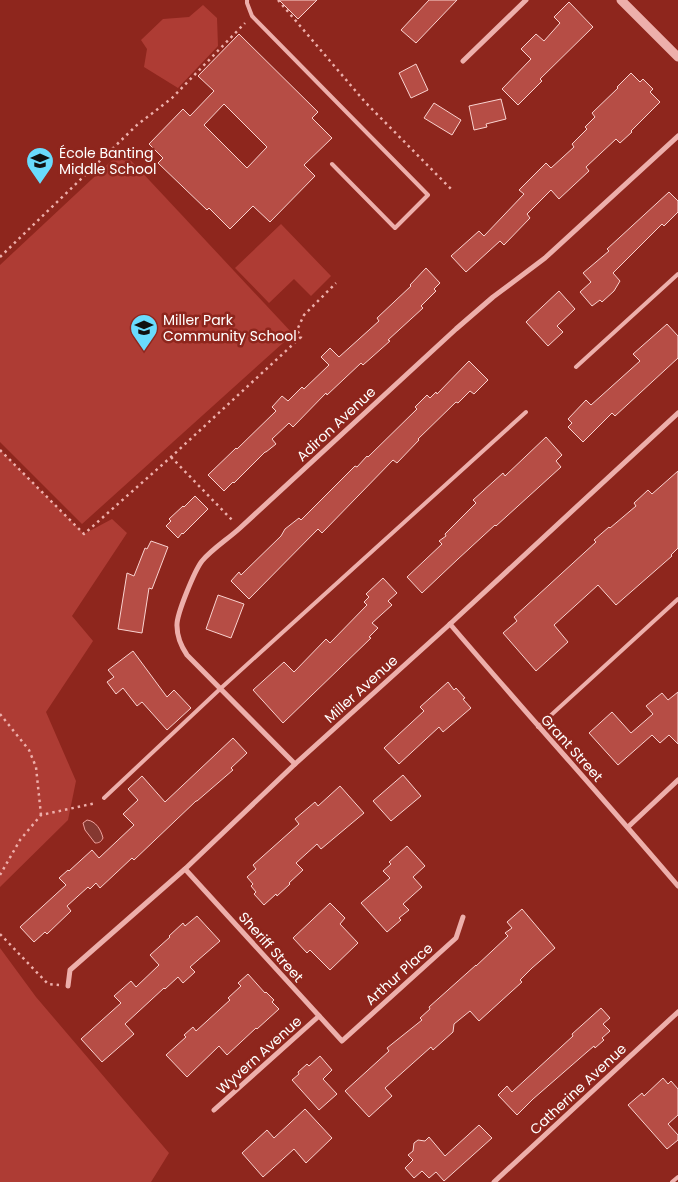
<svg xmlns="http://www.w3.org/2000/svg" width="678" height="1182" viewBox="0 0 678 1182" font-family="Poppins,sans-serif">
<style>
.green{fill:#ae3c34}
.water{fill:#853831;stroke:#efa29e}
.building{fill:#b64d45;stroke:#fad3d0;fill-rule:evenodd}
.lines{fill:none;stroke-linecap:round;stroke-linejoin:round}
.path{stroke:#edafab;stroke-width:2.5;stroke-dasharray:2.5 4;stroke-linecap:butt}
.service{stroke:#edafab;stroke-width:4}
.minor{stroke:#edafab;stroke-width:5}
.tertiary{stroke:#edafab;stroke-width:9}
.labels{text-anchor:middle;stroke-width:5;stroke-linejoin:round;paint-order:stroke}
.poi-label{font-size:14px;fill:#fff;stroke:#8e261d;text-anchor:start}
.street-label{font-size:14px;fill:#fff;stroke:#8e261d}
</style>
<rect width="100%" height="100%" fill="#8e261d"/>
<g class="green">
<path d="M203,5L217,18L218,46L178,88L144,67L147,49L141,40L163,19L189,17Z"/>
<path d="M122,151L293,334L82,524L0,442V265Z"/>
<path d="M281,224L331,276L311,296L294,279L269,303L235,268Z"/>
<path d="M0,450L84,534L112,519L127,533L72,616L93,641L46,712L76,781L68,820L0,887Z"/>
<path d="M0,948L36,997L169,1153L151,1182H0Z"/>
</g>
<path class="water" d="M87,820C96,821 101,830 103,838C101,842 99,843 95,843L85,830L83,823Z"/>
<g class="building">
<path d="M279,0H317L298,19Z"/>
<path d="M429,0H457L416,43L401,30Z"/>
<path d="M569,2L593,27L540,79L542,81L518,105L502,89L531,59L521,49L536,34L544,41L560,23L554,17Z"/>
<path d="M239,34L318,112L312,118L332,138L304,165L315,176L270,222L253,206L230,229L209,208L207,210L158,163L163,158L149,144L183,109L190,116L214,91L198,76ZM224,104L267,147L247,168L204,125Z"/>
<path d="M416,64L428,90L411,98L399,73Z"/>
<path d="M631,73L640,82L643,79L653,89L650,92L660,102L631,131L632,132L620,143L616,139L586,167L589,171L559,199L551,190L527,214L530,218L504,245L500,241L466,272L451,256L479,231L484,236L524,194L519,190L546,163L551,168L574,147L572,144L587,129L585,127L595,117L592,113L618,88L617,87Z"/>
<path d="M501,99L506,119L486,124L487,127L474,130L469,106Z"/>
<path d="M434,103L461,120L452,135L424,118Z"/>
<path d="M669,192L678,201V212L664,226L662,224L613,273L620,281L614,291L602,302L600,300L592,306L580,292L591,282L583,273L609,251L607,249Z"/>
<path d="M426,268L440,283L434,289L436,291L421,306L423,308L388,340L390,341L363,365L361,363L327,395L326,393L293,427L289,423L272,439L276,444L266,452H265L234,483L233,482L224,491L208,475L236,448L237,449L276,411L272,407L282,396L288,401L302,387L304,389L329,365L321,357L330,348L339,357L379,321L377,318L411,286L410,285Z"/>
<path d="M559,291L575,309L557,326L563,332L548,346L526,322Z"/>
<path d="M667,324L678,336V358L615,416L612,413L583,442L568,427L572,423L568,419L586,400L591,405L640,361L633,354Z"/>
<path d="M469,361L488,380L474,394L470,391L458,403L456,402L418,439L419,440L397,463L393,460L322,533L318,529L249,599L231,581L239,572L241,575L281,536L285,529L299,518L301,520L355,466L357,467L367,456L368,457L417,409L415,407L427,395L430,398L436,392L437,394Z"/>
<path d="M546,437L562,455L556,461L561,467L496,526L495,525L458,559L422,593L407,577L442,544L439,541L446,536L445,534L476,503L473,500L503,473L505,476Z"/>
<path d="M678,471V548L671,555L672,556L616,605L598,585L554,625L568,642L536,671L503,633L517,621L514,617L596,542L594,540L609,527L610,528L636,506L634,503L648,490L652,494Z"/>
<path d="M195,496L208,509L183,534L182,533L178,538L166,526L171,521L169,519L183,506L184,507Z"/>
<path d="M151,541L168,547L152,589L149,588L142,633L118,629L127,573L134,576L145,548L147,549Z"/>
<path d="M383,578L397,593L388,601L392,605L372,623L378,628L369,637L371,638L283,723L253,690L284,662L294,672L326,639L330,643L367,605L364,602L369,597L366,594Z"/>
<path d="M218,595L244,604L231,638L206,629Z"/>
<path d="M133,651L167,697L174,690L191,708L167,730L142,702L137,706L123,688L116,694L107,682L114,677L108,670Z"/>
<path d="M448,682L454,690L456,688L465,698L463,699L471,708L443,732L439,727L399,764L384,748L424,711L420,707Z"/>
<path d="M678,692V744L669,735L660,743L652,735L618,765L589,733L612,712L631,733L653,714L646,706L662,693L668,700Z"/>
<path d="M233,738L247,753L231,768L233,770L197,801H196L134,860L132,858L100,888L96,883L90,889L88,887L67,906L71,911L47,934L45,932L34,942L20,927L66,885L59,878L68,870L69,871L92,850L99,858L134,825L123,814L138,800L128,789L142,776L165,802Z"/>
<path d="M403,775L421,796L391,821L373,801Z"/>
<path d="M340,786L364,813L321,849L317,844L296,863L303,870L289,883L290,884L277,896L276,894L264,905L254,894L256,892L251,886L253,884L247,877L256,869L253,865L299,824L295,819L315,802L318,806Z"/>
<path d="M407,846L425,866L413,877L422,887L403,904L409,910L399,918L401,920L387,932L361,903L390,878L383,871L391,864L389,862Z"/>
<path d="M330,903L345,918L340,924L358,943L330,970L310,950L307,953L293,938Z"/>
<path d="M522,909L555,948L532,968L520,980L522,982L479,1021L470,1011L454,1024L453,1032L433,1050L431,1047L385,1088L392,1096L369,1117L345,1091L389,1051L387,1048L422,1020L420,1018L430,1009L429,1007L476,965V966L508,936L505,933L512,928L507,922Z"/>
<path d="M197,916L220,941L190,967L195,972L183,983L178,977L165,989L164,988L125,1024L134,1034L102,1062L81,1039L121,1003L114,996L131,981L136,987L159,965L150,955L170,937L169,936L183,923L185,926Z"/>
<path d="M248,974L265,993L266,992L274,1000L272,1002L279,1009L257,1029L256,1028L227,1055L219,1046L187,1077L166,1055L186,1037L184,1035L193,1027L196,1031L230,1000L228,998L241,986L238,983Z"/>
<path d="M601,1008L610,1018L603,1024L610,1031L602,1038L604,1040L595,1048L594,1046L587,1052L533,1099L517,1115L498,1095L507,1086L512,1092L573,1036L572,1034Z"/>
<path d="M320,1056L332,1070L323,1079L337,1094L319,1110L292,1080L299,1074L298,1072L307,1064L309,1066Z"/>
<path d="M663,1078L668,1084L671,1081L678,1089V1115L668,1124L678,1135V1140L667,1149L628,1105L642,1093L644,1096Z"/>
<path d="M305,1109L332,1138L306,1163L294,1149L263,1177L242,1153L267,1130L274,1138Z"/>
<path d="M479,1125L492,1138L444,1181L436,1172L429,1178L422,1171L414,1178L405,1168L413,1160L408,1155L413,1151L414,1143L418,1140L425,1141L429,1137L445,1156Z"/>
</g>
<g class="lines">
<g class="path">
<path d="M278,0L365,102L452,190"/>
<path d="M0,257L137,125L172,98L245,23"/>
<path d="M0,450L84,534L171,457L301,337L297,330L304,315L336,283"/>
<path d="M171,457L233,521"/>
<path d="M0,714L29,750L36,767L41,815"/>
<path d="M0,875L20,840L41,815L96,803"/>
<path d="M0,934L48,984L59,985"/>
</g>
<g class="service">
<path d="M247,0V3L252,16L428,195L395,228L332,164"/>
<path d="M576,367L678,274"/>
<path d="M538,727L678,599"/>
<path d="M104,798L220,689L526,412"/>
<path d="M672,1182L678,1177"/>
</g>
<g class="minor">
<path d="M463,61L526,0"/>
<path d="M450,624C525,712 603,798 678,886"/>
<path d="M295,764L187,655C181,646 177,637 177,626C176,615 195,570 202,561C212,549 228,539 240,528L456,329L493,297L545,258L678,136"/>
<path d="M628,827L678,780"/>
<path d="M185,869L342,1041L456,938L463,917"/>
<path d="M68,986L70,970L185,869L295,764L450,624L678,413"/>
<path d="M214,1110L319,1016"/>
<path d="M494,1182L678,1012"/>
</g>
<path class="tertiary" d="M621,0L678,57"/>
</g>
<defs>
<symbol id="school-pin" viewBox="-11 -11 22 30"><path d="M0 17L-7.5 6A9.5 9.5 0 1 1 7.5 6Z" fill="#69dbfd" stroke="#8e261d"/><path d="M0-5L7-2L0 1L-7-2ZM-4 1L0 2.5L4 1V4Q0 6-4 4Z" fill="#111"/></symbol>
</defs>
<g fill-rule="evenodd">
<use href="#school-pin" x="24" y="145" width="32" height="43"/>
<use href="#school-pin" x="128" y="312" width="32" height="43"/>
</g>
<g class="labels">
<g class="poi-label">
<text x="59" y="158">École Banting<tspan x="59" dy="16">Middle School</tspan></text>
<text x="163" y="325">Miller Park<tspan x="163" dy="16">Community School</tspan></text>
</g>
<g class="street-label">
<text transform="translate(336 424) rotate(-43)" y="5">Adiron Avenue</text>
<text transform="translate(361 689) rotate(-42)" y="5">Miller Avenue</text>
<text transform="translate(572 748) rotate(48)" y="5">Grant Street</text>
<text transform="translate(271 947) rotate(48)" y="5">Sheriff Street</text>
<text transform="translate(399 974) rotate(-42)" y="5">Arthur Place</text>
<text transform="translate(259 1055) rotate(-42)" y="5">Wyvern Avenue</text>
<text transform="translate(578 1089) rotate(-43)" y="5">Catherine Avenue</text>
</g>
</g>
</svg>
